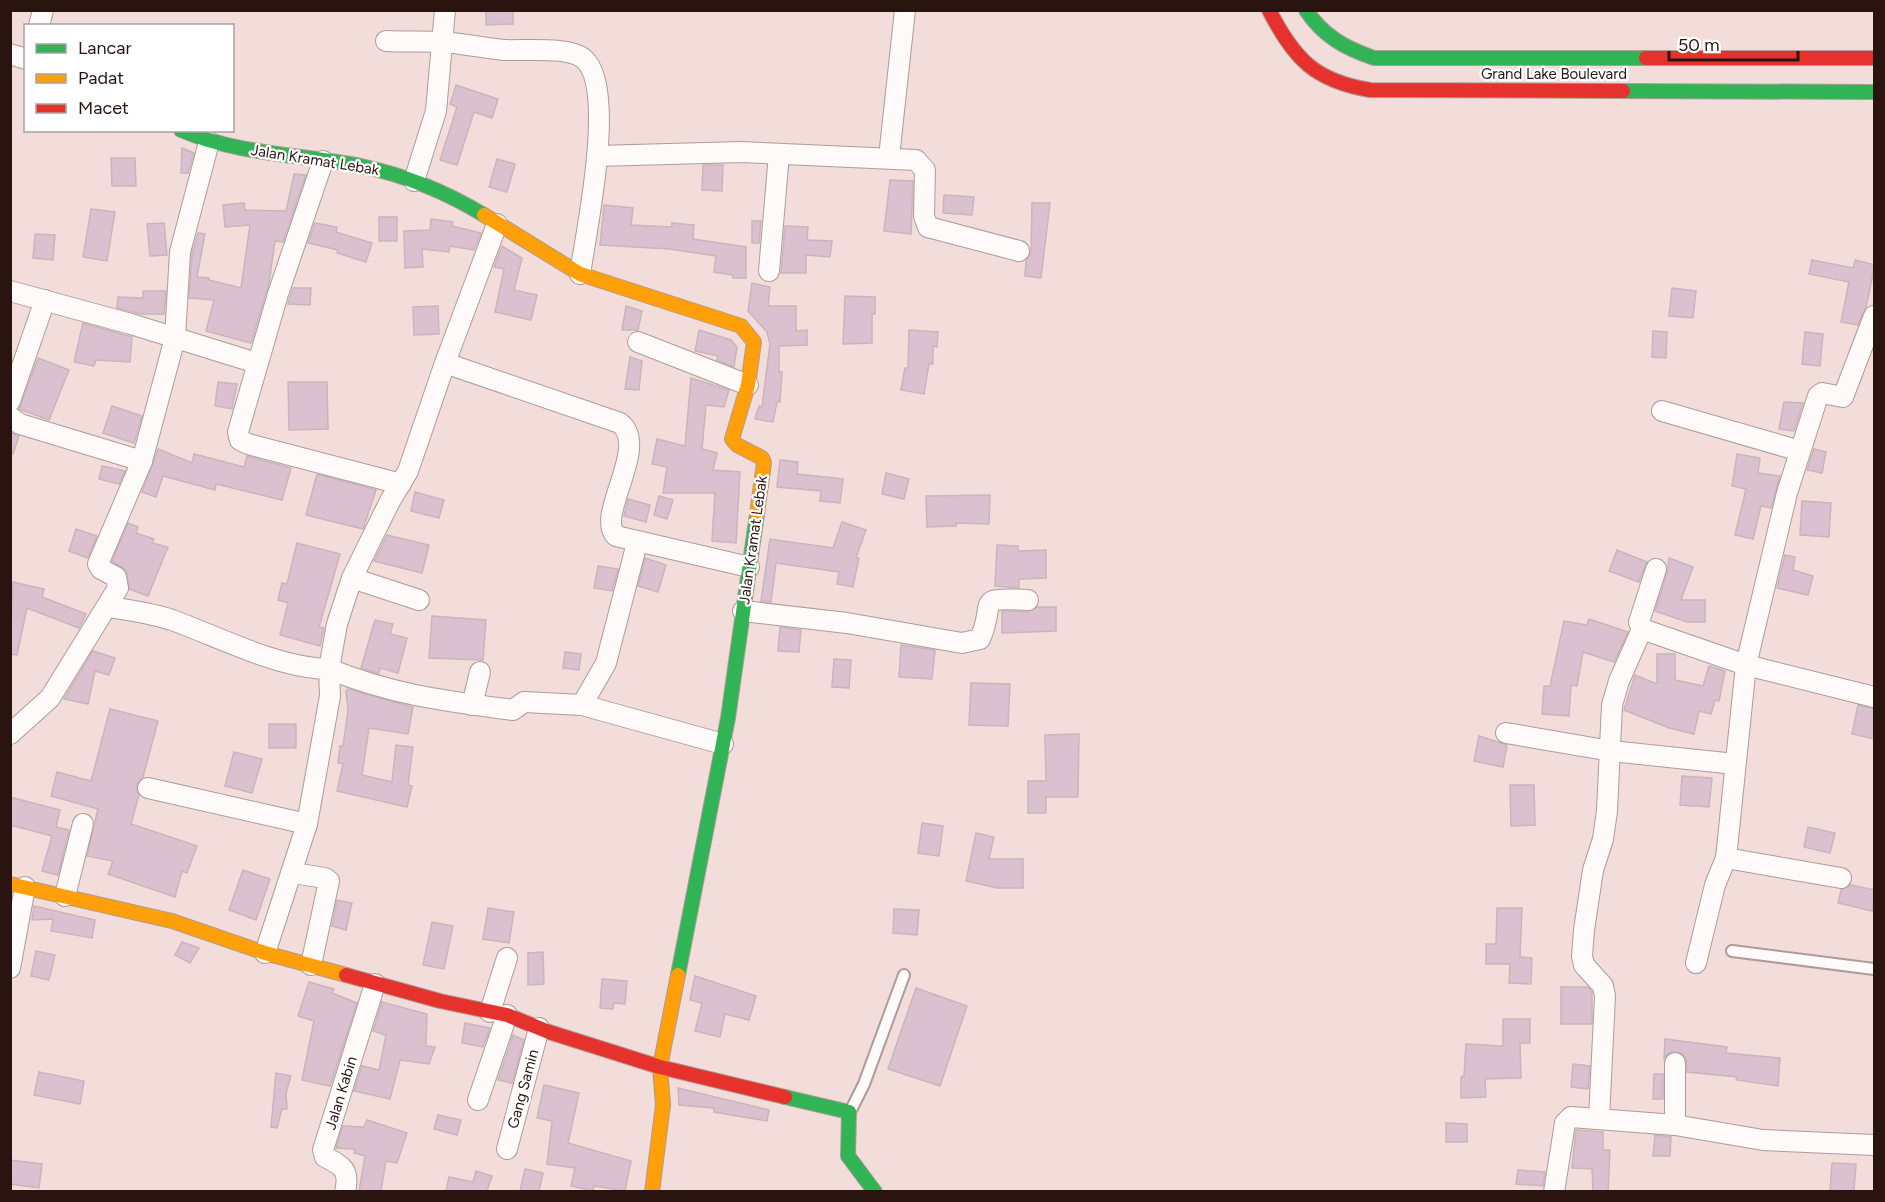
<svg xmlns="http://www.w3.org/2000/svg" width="1885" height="1202" viewBox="0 0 1885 1202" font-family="Figtree,sans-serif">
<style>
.building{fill:#dbc0cf;stroke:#c8b6bc;stroke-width:1.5}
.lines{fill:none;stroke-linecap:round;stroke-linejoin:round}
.lane-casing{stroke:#af9b97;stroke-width:14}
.street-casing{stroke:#af9b97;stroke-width:22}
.fast-casing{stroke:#af9b97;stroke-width:16}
.slow-casing{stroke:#af9b97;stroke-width:16}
.jam-casing{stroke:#af9b97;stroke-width:16}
.lane{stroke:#fdfaf9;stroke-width:10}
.street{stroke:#fdfaf9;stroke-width:20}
.fast{stroke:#30b455;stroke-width:14}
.slow{stroke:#ff9f0a;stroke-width:14}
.jam{stroke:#e5322d;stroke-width:14}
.labels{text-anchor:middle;stroke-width:4.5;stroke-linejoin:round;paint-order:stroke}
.street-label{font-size:15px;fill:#2a1410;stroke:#fff}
</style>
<rect width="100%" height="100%" fill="#f2ddda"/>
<g class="building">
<path d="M486,10H513V24L486,25Z"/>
<path d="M456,85L498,99L492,118L474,112L457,165L440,160L457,107L450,104Z"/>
<path d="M182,148L194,153L188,173H181Z"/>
<path d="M111,158H135L136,186H112Z"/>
<path d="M497,159L515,164L507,192L489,187Z"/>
<path d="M703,165H723L722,191L702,190Z"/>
<path d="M294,174L306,175L283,242L275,241L269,283L251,343L206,331L214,300L189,298L192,254L198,233L205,234L197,277L209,278V280L241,288L250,225L225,227L223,205L244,203L245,210L286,211Z"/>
<path d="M890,180L913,181L911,234L884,231Z"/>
<path d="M944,195L974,197L972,215L943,213Z"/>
<path d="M1032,203H1050L1041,278L1025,276L1026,260L1031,253Z"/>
<path d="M604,205L633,208L631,225L672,227V223L694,225L693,239L746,247V278H733V275L714,272L716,256L669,249L600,245Z"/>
<path d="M91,209L115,212L107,261L83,257Z"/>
<rect x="379" y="217" width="18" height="24"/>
<path d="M431,219L453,222L452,226L481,233L474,250L450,246L449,252L422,249L423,267L405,268L404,231L430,230Z"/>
<path d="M752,221H761L759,243H752Z"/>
<path d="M164,223L167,255L150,256L147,224Z"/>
<path d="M315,223L337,227L336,232L372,243L366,262L337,253L338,250L308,243Z"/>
<path d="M785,226L808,227L807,240L832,241L830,257L806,255V273H781Z"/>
<path d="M35,234L55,235L53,260L33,258Z"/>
<path d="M502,246L522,258L514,290L537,295L531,320L495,312L504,269L494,267Z"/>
<path d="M1812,260L1853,268L1855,260L1875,265L1866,307L1858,325L1841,322L1849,282L1809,274Z"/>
<path d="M752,283L770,287L768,306H796V331L807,330V345L779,346V372H782L780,402H777L773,422L755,419L759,406L762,407L770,344L767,332L748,311Z"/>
<path d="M293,288H311L310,305L288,304Z"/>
<path d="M1672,288L1696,291L1693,318L1669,316Z"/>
<path d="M143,291H166L164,314H141L117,308L118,297L143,298Z"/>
<path d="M845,296L875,297V314H872V343L843,344Z"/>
<path d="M438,306L439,334L414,335L413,307Z"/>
<path d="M626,306L642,311L638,330H622Z"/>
<path d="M83,323L132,337L130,362L96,360L94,366L74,362Z"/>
<path d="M699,330L731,340L737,347L734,367L717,360L718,356L695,351Z"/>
<path d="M909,330L938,332L937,347L933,346V364H929L924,394L901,390L905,368H908Z"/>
<path d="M1653,331L1667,332L1666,358L1652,357Z"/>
<path d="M1805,332L1823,334L1820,366L1802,364Z"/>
<path d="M630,357L642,361L639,390L625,389Z"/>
<path d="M38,358L69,370L49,420L19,409Z"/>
<path d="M691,378L729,390L724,407L706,405L702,449L717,453L713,470L740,472L736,543L712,541L715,493H663L667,467L652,464L657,439L685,446Z"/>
<path d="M218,382L237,384L232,409L215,406Z"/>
<path d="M288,382H327L328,429L289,430Z"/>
<path d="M1784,402L1803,403L1794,431L1779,429Z"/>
<path d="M112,406L142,416L134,443L103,433Z"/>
<path d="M10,432L19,436L13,454L10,453Z"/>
<path d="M158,449L192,463L194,454L244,467L247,456L291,468L282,500L216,484L215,490L163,476L156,497L142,492Z"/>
<path d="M1814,449L1826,452L1822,473L1807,470Z"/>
<path d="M1737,454L1760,458L1758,473L1780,476L1771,508L1761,506L1753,539L1735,535L1746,489L1732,486Z"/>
<path d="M780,460L798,462L797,474L843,479L840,503L820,501L821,491L777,487Z"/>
<path d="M102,466L125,471L119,484L99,479Z"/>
<path d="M886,473L909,479L904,499L882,494Z"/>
<path d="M317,474L376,490L363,529L306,515Z"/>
<path d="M415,492L444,500L439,518L411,511Z"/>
<path d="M990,495L989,524L956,523V526L927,527L926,496Z"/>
<path d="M659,496L673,500L667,519L654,515Z"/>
<path d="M628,499L650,505L646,522L624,516Z"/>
<path d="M1802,501L1831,503L1829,537L1800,535Z"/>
<path d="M842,522L866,530L856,558H859L853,587L837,584L839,572L776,563L771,602L761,601L770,539L833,548Z"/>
<path d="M128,523L138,527L136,533L154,539L152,543L168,547L148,596L129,589L126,570L112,561Z"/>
<path d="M76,529L97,536L88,558L69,551Z"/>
<path d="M387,535L429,545L422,573L374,561Z"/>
<path d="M297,543L340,554L319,627L324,628L320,646L280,635L288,603L278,600L282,583L287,584Z"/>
<path d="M997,545L1018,546V551L1046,550V578L1019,579V588L995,586Z"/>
<path d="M1617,550L1647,562L1639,582L1609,571Z"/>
<path d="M1785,555L1795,557L1793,570L1813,576L1808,595L1777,588Z"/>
<path d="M645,558L666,565L658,592L638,586Z"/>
<path d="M1669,558L1693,567L1681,600H1705V622H1687L1655,611L1667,573Z"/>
<path d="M598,566L618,569L612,591L594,588Z"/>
<path d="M13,582L44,589L42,597L86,614L79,628L27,608L17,655L10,654Z"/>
<path d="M1037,607H1056V631L1002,633V611L1028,612Z"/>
<path d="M432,616L486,620L483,660L429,658Z"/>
<path d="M1589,619L1628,632L1614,662L1583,652L1577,686L1571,685L1569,716L1542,714L1544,686H1550L1564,621L1587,625Z"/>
<path d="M375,620L393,624L390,634L407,638L398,673L380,668L379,674L361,668Z"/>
<path d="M780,627L801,630L799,652L778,651Z"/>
<path d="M901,645L935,650L932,679L899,677Z"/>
<path d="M93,651L115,658L109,675L95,671L88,704L64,699Z"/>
<path d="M565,652L581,654L579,670L563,668Z"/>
<path d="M1657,654H1675V680L1703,686L1709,666L1725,671L1719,701L1715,700L1711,714L1699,711L1694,734L1669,728L1624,710L1635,675L1657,684Z"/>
<path d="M834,659L851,660L849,688L832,687Z"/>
<path d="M971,683L1010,684L1008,726L969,725Z"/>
<path d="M348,689L413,707L408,734L369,728L362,775L392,782L396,745L413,747L408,785L412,786L407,807L337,791L343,764L338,763L340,746H343L348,710L346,691Z"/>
<path d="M1858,705L1875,709V739L1852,734Z"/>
<path d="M110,709L158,721L143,777L136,785L139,795L131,824L197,846L187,873L182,871L175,897L108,874L113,861L87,856L98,809L51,796L57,772L91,781Z"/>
<rect x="269" y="724" width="27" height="24"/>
<path d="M1079,734L1078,797H1046V813H1028V781H1046L1045,735Z"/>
<path d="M1479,736L1507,745L1503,767L1474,761Z"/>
<path d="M234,752L262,759L252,793L225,786Z"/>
<path d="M1682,776L1712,778L1709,807L1680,805Z"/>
<path d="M1510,785H1534L1535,825L1511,826Z"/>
<path d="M10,797L60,810L56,827L69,830L58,875L42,871L52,836L10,825Z"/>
<path d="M922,823L943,826L939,856L918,853Z"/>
<path d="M1808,827L1835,833L1830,853L1804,847Z"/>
<path d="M976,833L994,837L989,859H1023V888H997L966,881Z"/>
<path d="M243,870L270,879L256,920L229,910Z"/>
<path d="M1851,885L1875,890L1872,911L1838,903L1841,890Z"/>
<path d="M337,900L352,903L346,930L332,926Z"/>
<path d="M34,906L95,920L92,938L51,931L53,919L32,920Z"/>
<path d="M488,908L514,912L509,943L483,939Z"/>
<path d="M1497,908H1522L1520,957L1532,958L1531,984L1509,983L1510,964H1486V944H1496Z"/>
<path d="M894,909L919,910L917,935L893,933Z"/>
<path d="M432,922L453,926L444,969L423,965Z"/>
<path d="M182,942L199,948L190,963L175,955Z"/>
<path d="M36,951L55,955L49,980L31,976Z"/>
<path d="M543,952L544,984L528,985V953Z"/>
<path d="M695,976L756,996L749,1020L725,1014L720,1037L695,1031L702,1003L690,1000Z"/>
<path d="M602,979L627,981L625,1004L614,1003L613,1009L600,1008Z"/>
<path d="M309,982L334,989L332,993L357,1003L330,1086L302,1080L314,1021L298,1016Z"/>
<path d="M1561,987H1588L1592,992V1024H1561Z"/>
<path d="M916,988L967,1006L940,1086L888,1069Z"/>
<path d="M382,1002L427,1014L426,1046L435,1047L429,1064L400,1060L390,1099L354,1091L362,1066L379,1070L386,1035L373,1031Z"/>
<path d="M1503,1019H1530V1043H1520L1521,1078L1485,1079L1486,1097L1461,1098V1077L1464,1076L1466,1044L1503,1046Z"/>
<path d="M465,1023L490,1028L483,1047L462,1043Z"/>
<path d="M513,1035L524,1040L512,1083L498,1080Z"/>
<path d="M1665,1039L1727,1047L1726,1053L1780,1058L1778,1086L1736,1080L1737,1077L1687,1072L1686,1058L1681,1053L1670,1052L1664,1058Z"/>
<path d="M1573,1064L1590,1066L1588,1089L1571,1087Z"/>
<path d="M39,1072L84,1081L80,1104L34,1095Z"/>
<path d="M276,1073L291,1076L286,1093L287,1109H282L277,1128L271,1127Z"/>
<path d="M1654,1074H1663V1099H1653Z"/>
<path d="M544,1085L579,1093L568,1143L631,1161L625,1191L594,1186L593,1191L571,1186L575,1168L547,1164L552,1121L537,1118Z"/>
<path d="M678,1088L769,1110L767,1121L714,1112V1108L679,1105Z"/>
<path d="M438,1115L461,1120L457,1135L434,1129Z"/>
<path d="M367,1120L407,1133L397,1163L386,1161L381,1191H359L365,1156L354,1153L355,1149L336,1148L343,1126L364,1127Z"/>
<path d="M1446,1123L1467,1124V1142H1446Z"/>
<path d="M1576,1130L1603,1132V1150H1610L1608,1191H1593L1592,1169L1572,1168Z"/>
<path d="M1655,1135L1671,1137L1670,1156H1653Z"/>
<path d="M10,1160L42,1164L39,1188L10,1184Z"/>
<path d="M1832,1163L1856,1164L1854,1191L1830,1190Z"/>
<path d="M525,1169L543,1173L539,1191H520Z"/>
<path d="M1518,1170L1545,1172L1543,1186L1516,1184Z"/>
<path d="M476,1171L492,1176L487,1191H446L449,1177L473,1182Z"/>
</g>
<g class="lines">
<defs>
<g id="lane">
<path d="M1732,951L1874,969"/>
<path d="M850,1112L864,1084L904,975"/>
</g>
<g id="street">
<path d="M39,26L43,10"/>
<path d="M386,41C404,42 422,41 440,42C462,43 483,48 504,50C524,51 569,46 584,59C617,88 586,232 580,274"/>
<path d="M10,54L26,59"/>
<path d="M597,156L741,152L916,160L925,170L924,216L928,227L1019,251"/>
<path d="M889,157L905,10"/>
<path d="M323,161L278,294L238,432L240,440L248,444L401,484"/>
<path d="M414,181L436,111L445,10"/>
<path d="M497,224L445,363L408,471L390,501L352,578L337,624L329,669C393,695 445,701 513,710L524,702L582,705L606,663L637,543"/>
<path d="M769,271L779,154"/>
<path d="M10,291L131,324L250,361L258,359"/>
<path d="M638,342L748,385"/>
<path d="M445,363L620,423C650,447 595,515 616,536L749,567"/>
<path d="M10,401L45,300"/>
<path d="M1662,411L1800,451"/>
<path d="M10,417L20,424L142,461"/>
<path d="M1656,569L1639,622L1642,629L1746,665L1874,697"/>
<path d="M352,578L419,600"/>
<path d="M109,607C130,610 151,613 172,620C219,637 280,669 329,669L330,696L307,824L265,953"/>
<path d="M743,611L847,623L962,643L980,639C997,601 972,597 1028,600"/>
<path d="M472,705L480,672"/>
<path d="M582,705L723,744"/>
<path d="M1506,733L1611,751L1735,764"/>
<path d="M10,734L50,698L118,588L116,577L101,569L98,564L142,461L175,338L180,252L209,142"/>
<path d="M148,788L307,824"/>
<path d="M1726,858L1841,878"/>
<path d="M293,873L325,878L329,881L311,965"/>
<path d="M65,896L83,824"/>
<path d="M1696,963L1715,885L1726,858L1746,665L1787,493L1818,396L1822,393L1843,397L1874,316"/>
<path d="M10,968L25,887"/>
<path d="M490,1012L507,958"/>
<path d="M478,1100L507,1015"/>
<path d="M1599,1119L1605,996L1603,986L1584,965L1582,956L1584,930L1593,870L1603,839L1607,811L1612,705L1619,681L1642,629"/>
<path d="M1675,1125V1063"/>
<path d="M507,1149L539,1028"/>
<path d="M345,1192C350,1170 343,1166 325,1157L323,1150L375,984"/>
<path d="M1554,1192L1565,1123L1571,1117L1675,1125L1763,1140L1874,1145"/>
</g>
<g id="fast">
<path d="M1306,10C1323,36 1345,48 1374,58H1646"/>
<path d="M1623,91L1874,92"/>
<path d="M181,130C239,155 300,154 361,166C404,175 446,192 484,215"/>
<path d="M678,975L728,718L757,514"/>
<path d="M785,1097L849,1112L848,1156L875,1192"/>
</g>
<g id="slow">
<path d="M484,215L580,274L741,326L754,342L748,385L732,439L737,445L762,458L764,463L757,514"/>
<path d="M10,884L172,921L265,953L346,975"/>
<path d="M652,1192L663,1105L660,1067L678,975"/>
</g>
<g id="jam">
<path d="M1269,10C1294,59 1315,81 1370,90L1623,91"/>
<path d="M1646,58H1874"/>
<path d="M346,975L440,1001L507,1015L549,1032L660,1067L785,1097"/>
</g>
</defs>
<use href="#lane" class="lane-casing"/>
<use href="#street" class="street-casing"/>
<use href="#fast" class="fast-casing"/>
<use href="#slow" class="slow-casing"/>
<use href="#jam" class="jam-casing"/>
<use href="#lane" class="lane"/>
<use href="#street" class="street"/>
<use href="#fast" class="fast"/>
<use href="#slow" class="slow"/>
<use href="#jam" class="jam"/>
</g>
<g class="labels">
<g class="street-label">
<text x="1554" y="79">Grand Lake Boulevard</text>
<text transform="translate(315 160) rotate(9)" y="5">Jalan Kramat Lebak</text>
<text transform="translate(753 540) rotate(-82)" y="5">Jalan Kramat Lebak</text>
<text transform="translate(523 1089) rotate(-75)" y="5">Gang Samin</text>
<text transform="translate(341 1093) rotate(-73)" y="5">Jalan Kabin</text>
</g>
</g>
<rect width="1885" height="1202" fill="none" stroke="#2a1410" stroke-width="24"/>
<rect x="24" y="24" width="210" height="108" fill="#ffffff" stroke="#aaa19f" stroke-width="1.5"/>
<rect x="36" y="44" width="30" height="9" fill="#30b455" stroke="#aaa19f" stroke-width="1.5"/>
<text x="78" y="54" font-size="18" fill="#2a1410">Lancar</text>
<rect x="36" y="74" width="30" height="9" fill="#ff9f0a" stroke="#aaa19f" stroke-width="1.5"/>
<text x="78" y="84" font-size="18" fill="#2a1410">Padat</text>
<rect x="36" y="104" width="30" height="9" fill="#e5322d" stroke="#aaa19f" stroke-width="1.5"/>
<text x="78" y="114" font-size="18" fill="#2a1410">Macet</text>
<path d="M1669 51v9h129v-9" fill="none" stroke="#2a1410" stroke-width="3"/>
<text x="1678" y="51" font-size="18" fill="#2a1410" stroke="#ffffff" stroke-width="4.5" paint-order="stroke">50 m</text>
</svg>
